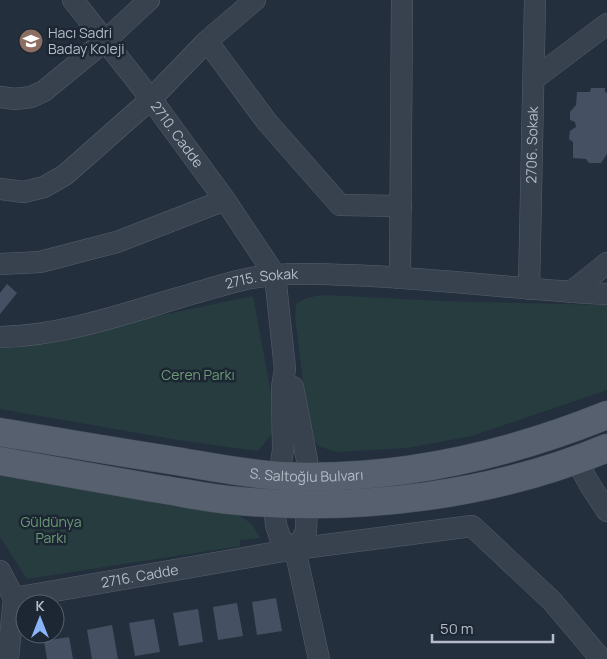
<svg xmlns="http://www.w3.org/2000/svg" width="607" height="659" viewBox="0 0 607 659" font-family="Manrope,sans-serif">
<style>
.green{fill:#263c3f}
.building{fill:#455162}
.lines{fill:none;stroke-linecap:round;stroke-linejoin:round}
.minor-casing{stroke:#565f6c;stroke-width:22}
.major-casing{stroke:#414a57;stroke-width:29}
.minor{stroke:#38414e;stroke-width:21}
.major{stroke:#56606e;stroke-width:28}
.labels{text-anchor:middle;stroke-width:5;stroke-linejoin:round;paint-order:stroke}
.poi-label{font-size:14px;fill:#b4bcc9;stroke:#1d2633;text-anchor:start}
.street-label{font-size:14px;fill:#b4bcc9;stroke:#1d2633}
.park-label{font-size:14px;fill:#6b9a76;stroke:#1d2633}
</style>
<rect width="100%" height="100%" fill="#242f3e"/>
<g class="green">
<path d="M326,295L440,301L607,305V390L472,436L407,448L337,452L318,446L309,431L295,316L296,304C306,297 314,296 326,295Z"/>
<path d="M253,296L273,404L272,434L258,451L178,440L0,409V349Z"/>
<path d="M0,476L237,514L252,524L260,538L240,540V546L27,579L0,537Z"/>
</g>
<g class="building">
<path d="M591,88H605V92L607,93V154L601,163H589L586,159L573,158V142L569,139L570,131L576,127L575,122L570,120V112L576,105L577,92H590Z"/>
<path d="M7,284L17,293L0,314V293Z"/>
<path d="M276,598L282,631L257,635L252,602Z"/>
<path d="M237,603L243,636L218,640L213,607Z"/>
<path d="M198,609L203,642L179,646L173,613Z"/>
<path d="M154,619L160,652L135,656L129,623Z"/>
<path d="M112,625L118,659H92L87,630Z"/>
<path d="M69,637L73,659H47L44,641Z"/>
</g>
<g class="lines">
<defs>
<g id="minor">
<path id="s1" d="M73,0L151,99L225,200L275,275L285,369L282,387L283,450L275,504V515L276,525L281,540L295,549"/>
<path d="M255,0L207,41L267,122L340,205L401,206"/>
<path d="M534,79L607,24"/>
<path d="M0,97L15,99L31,97L44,91L106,40L149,0"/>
<path d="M0,189L24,192L44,187L65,175L151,99L207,41"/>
<path d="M0,264L40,262L117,242L225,200"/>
<path d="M400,278L402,0"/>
<path id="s2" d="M529,289L535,0"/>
<path d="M571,292L607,263"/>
<path id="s3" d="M0,337C67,336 138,309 202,291C226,284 251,276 276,275C307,272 339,275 370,276C449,280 528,290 607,294"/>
<path d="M293,387L307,460L308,477L306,531L299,545L295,549"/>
<path d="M591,458L576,460L590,485L607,511"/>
<path d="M295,549L319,659"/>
<path id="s4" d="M0,571L14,598L295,549L472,526L552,601L601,659"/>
<path d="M8,659L14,598"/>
</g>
<g id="major">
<path id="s5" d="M0,432C59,442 117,452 176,461C211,467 246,474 281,476C393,481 503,457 607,415"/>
<path d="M0,461C51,470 102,479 153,488C181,492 210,499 239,501C361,512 494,495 607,448"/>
</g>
</defs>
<use href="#minor" class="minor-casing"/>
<use href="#major" class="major-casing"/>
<use href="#minor" class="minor"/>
<use href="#major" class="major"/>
</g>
<defs>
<symbol id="school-disc" viewBox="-11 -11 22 22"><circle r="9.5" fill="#8d6e63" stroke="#1d2633"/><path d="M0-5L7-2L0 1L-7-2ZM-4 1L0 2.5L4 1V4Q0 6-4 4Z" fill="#fff"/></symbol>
</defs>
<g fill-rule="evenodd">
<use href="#school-disc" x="17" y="27" width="28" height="28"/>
</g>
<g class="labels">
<g class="poi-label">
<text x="48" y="38">Hacı Sadri<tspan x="48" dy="16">Baday Koleji</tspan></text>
</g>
<g class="street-label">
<text dy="5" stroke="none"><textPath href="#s1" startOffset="170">2710. Cadde</textPath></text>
<text dy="5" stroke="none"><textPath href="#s2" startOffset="144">2706. Sokak</textPath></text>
<text dy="5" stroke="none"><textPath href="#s3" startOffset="269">2715. Sokak</textPath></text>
<text dy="5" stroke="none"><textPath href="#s5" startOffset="310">S. Saltoğlu Bulvarı</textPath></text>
<text dy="5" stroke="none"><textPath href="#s4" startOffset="158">2716. Cadde</textPath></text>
</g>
<g class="park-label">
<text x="198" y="380">Ceren Parkı</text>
<text x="51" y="527">Güldünya<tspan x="51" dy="16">Parkı</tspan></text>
</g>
</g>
<g transform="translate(40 619)"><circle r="24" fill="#1d2633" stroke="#59626f"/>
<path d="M0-4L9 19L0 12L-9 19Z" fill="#8ab4f8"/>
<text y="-8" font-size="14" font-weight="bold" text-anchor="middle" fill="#b4bcc9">K</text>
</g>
<path d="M432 634v8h121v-8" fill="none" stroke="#b4bcc9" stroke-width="2.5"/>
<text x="440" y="634" font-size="15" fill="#b4bcc9" stroke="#1d2633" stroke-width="4" paint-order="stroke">50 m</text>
</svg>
